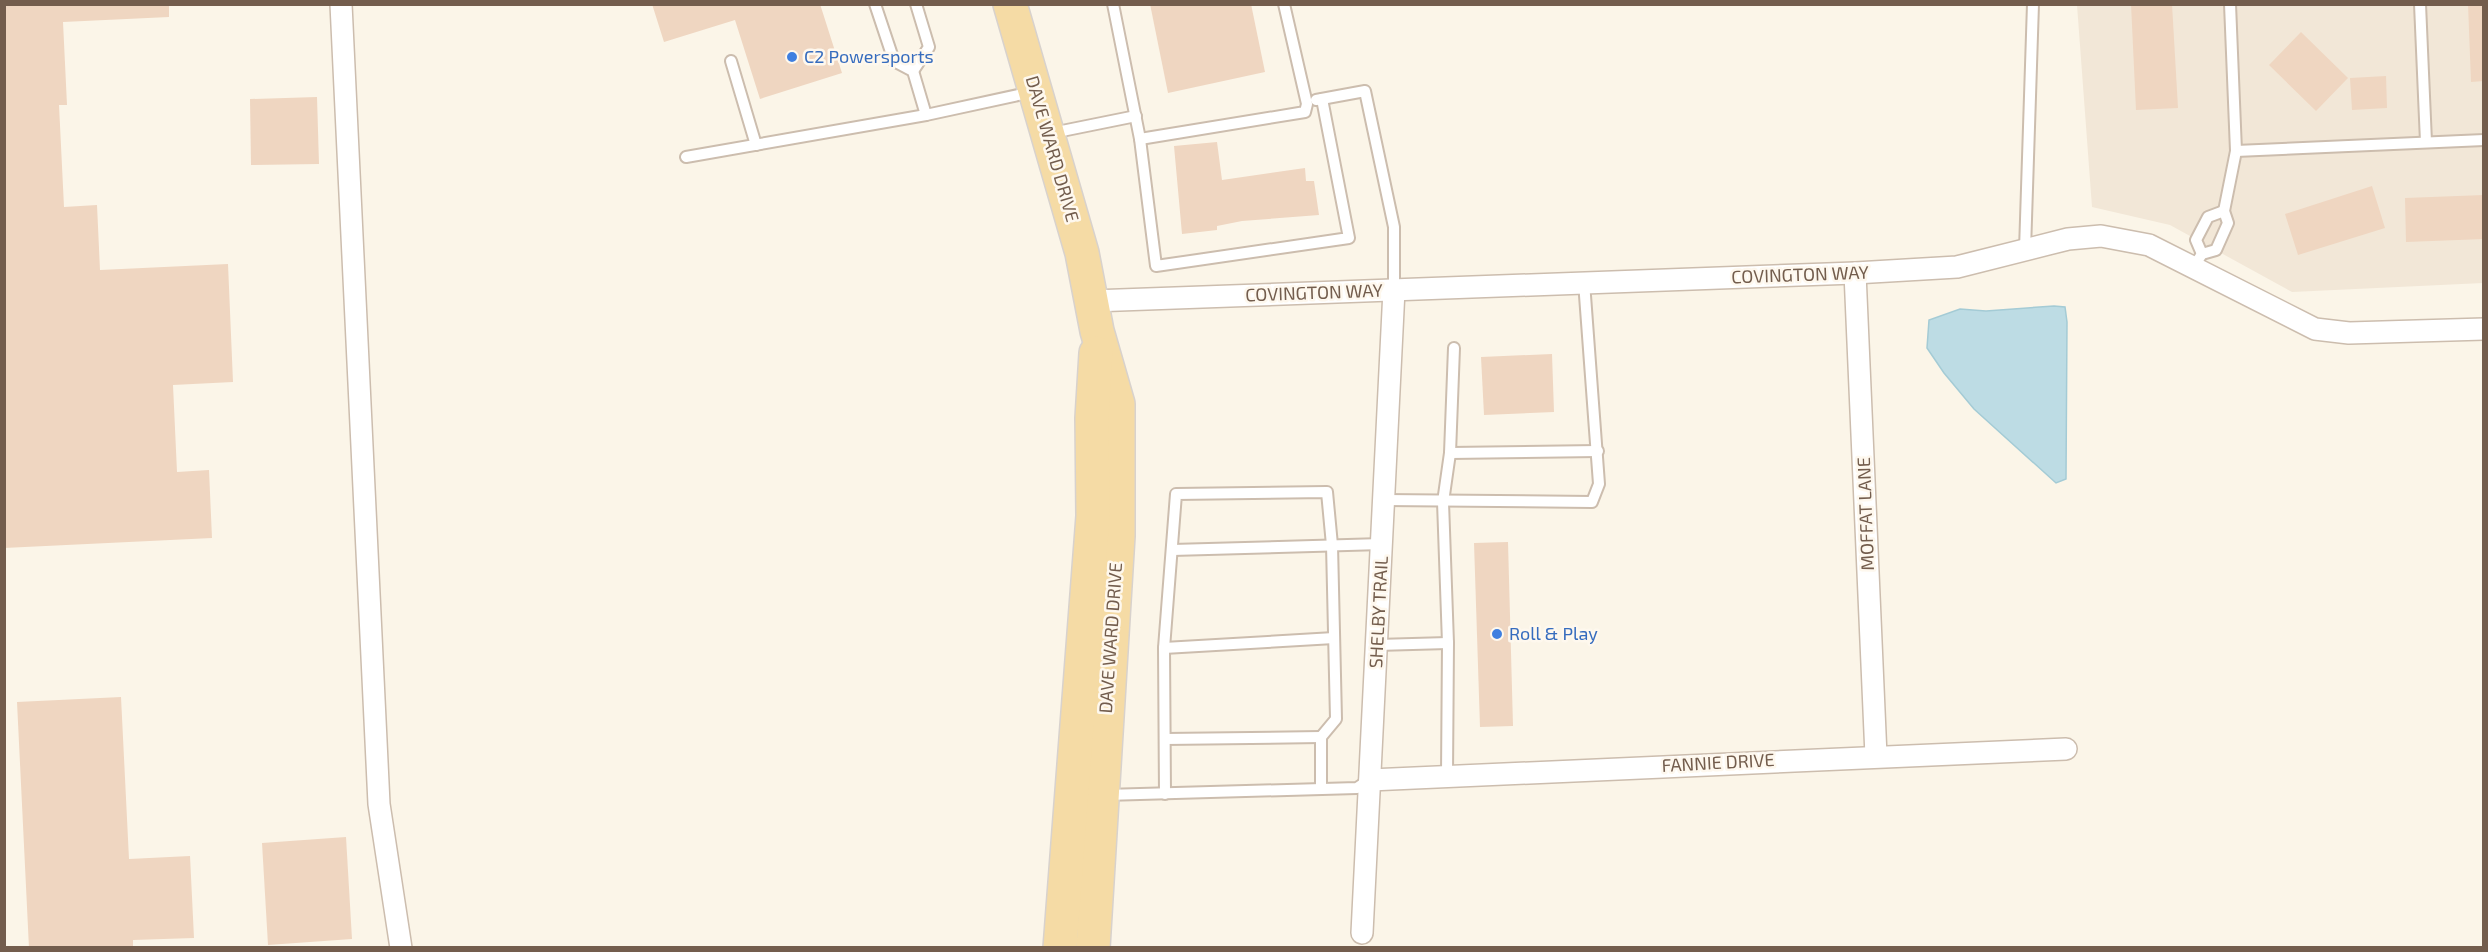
<svg xmlns="http://www.w3.org/2000/svg" width="2488" height="952" viewBox="0 0 2488 952" font-family="'Exo 2',sans-serif">
<style>
.residential{fill:#f2e7d7}
.water{fill:#bddce4;stroke:#a4cbd5;stroke-width:1.5}
.building{fill:#efd6c1}
.lines{fill:none;stroke-linecap:round;stroke-linejoin:round}
.service-casing{stroke:#ccbdae;stroke-width:14}
.minor-casing{stroke:#ccbdae;stroke-width:24}
.primary-casing{stroke:#d8d2cd;stroke-width:36}
.service{stroke:#fff;stroke-width:10}
.minor{stroke:#fff;stroke-width:21}
.primary{stroke:#f5dba5;stroke-width:33}
.shop-dot{fill:#3f7fe0;stroke:#fef8ee;stroke-width:2}
.labels{text-anchor:middle;stroke-width:5;stroke-linejoin:round;paint-order:stroke}
.shop-label{font-size:18px;fill:#366cbe;stroke:#fef8ee;text-anchor:start}
.street-label{font-size:18px;fill:#735d4d;stroke:#fef8ee}
</style>
<rect width="100%" height="100%" fill="#fbf5e8"/>
<path class="residential" d="M2077,5H2483V283L2292,292L2170,225L2092,207Z"/>
<path class="water" d="M2054,306L2065,307L2067,322L2066,479L2056,483L1974,409L1944,373L1927,348L1929,320L1960,309L1986,311Z"/>
<g class="building">
<path d="M4,4H169V17L63,22L67,105H59L64,207L97,205L100,270L228,264L233,382L173,385L177,472L209,470L212,538L4,548Z"/>
<path d="M652,4H820L842,73L760,99L735,20L664,42Z"/>
<path d="M1150,4H1251L1265,72L1168,93Z"/>
<path d="M2131,4H2172L2178,108L2136,110Z"/>
<path d="M2468,4H2484V81L2471,82Z"/>
<path d="M2301,32L2348,78L2316,111L2269,65Z"/>
<path d="M2386,76L2387,108L2352,110L2350,78Z"/>
<path d="M317,97L319,164L251,165L250,99Z"/>
<path d="M1217,142L1222,180L1305,168L1306,181H1314L1319,215L1242,221L1217,226V230L1182,234L1174,146Z"/>
<path d="M2372,186L2385,228L2298,255L2285,214Z"/>
<path d="M2484,195V239L2406,242L2405,198Z"/>
<path d="M1552,354L1554,412L1484,415L1481,357Z"/>
<path d="M1508,542L1513,726L1480,727L1474,543Z"/>
<path d="M121,697L129,859L190,856L194,938L133,940V948H29L17,702Z"/>
<path d="M346,837L352,939L268,945L262,843Z"/>
</g>
<g class="lines">
<defs>
<g id="service">
<path d="M875,4L894,61L913,71L926,115"/>
<path d="M1113,4L1140,139L1156,266L1349,238L1322,99"/>
<path d="M2420,4L2426,142"/>
<path d="M731,61L756,145"/>
<path d="M913,71L929,47L916,4"/>
<path d="M1316,100L1365,91L1394,227V290"/>
<path d="M1052,133L1136,116"/>
<path d="M1140,139L1305,112L1307,104L1284,4"/>
<path d="M2236,151L2484,140"/>
<path d="M686,157L926,115L1032,92"/>
<path d="M2025,250L2033,4"/>
<path d="M2202,254L2196,240L2208,217L2224,211"/>
<path d="M2194,266L2202,254L2216,250L2228,223L2224,211L2236,151L2230,4"/>
<path d="M1450,453L1598,451"/>
<path d="M1384,500L1592,502L1599,484L1584,282"/>
<path d="M1172,550L1382,544"/>
<path d="M1377,645L1448,643"/>
<path d="M1164,648L1334,638"/>
<path d="M1165,739L1321,737"/>
<path d="M1447,775L1448,643L1443,502L1450,453L1454,348"/>
<path d="M1165,794L1164,648L1176,494L1327,492L1332,545L1336,719L1321,737V789"/>
<path d="M1105,795L1357,788L1369,780"/>
</g>
<g id="minor">
<path d="M341,4L379,804L401,948"/>
<path d="M1855,273L1876,756"/>
<path d="M1092,301L1855,273L1957,267L2068,239L2101,236L2149,245L2315,329L2349,333L2484,329"/>
<path d="M1370,780L2066,749"/>
<path d="M1362,933L1394,290"/>
</g>
<g id="primary">
<path d="M1010,4L1082,253L1097,331L1118,404V536L1093,948"/>
<path d="M1060,948L1093,516L1092,418L1096,353"/>
</g>
</defs>
<use href="#service" class="service-casing"/>
<use href="#minor" class="minor-casing"/>
<use href="#primary" class="primary-casing"/>
<use href="#service" class="service"/>
<use href="#minor" class="minor"/>
<use href="#primary" class="primary"/>
</g>
<g class="shop-dot">
<circle cx="792" cy="57" r="6"/>
<circle cx="1497" cy="634" r="6"/>
</g>
<g class="labels">
<g class="shop-label">
<text x="804" y="63">C2 Powersports</text>
<text x="1509" y="640">Roll &amp; Play</text>
</g>
<g class="street-label">
<text transform="translate(1052 149) rotate(74)" y="6">DAVE WARD DRIVE</text>
<text transform="translate(1800 275) rotate(-2)" y="6">COVINGTON WAY</text>
<text transform="translate(1314 293) rotate(-2)" y="6">COVINGTON WAY</text>
<text transform="translate(1866 514) rotate(-92)" y="6">MOFFAT LANE</text>
<text transform="translate(1379 612) rotate(-87)" y="6">SHELBY TRAIL</text>
<text transform="translate(1111 638) rotate(-86)" y="6">DAVE WARD DRIVE</text>
<text transform="translate(1718 763) rotate(-3)" y="6">FANNIE DRIVE</text>
</g>
</g>
<rect width="2488" height="952" fill="none" stroke="#735d4d" stroke-width="12"/>
</svg>
